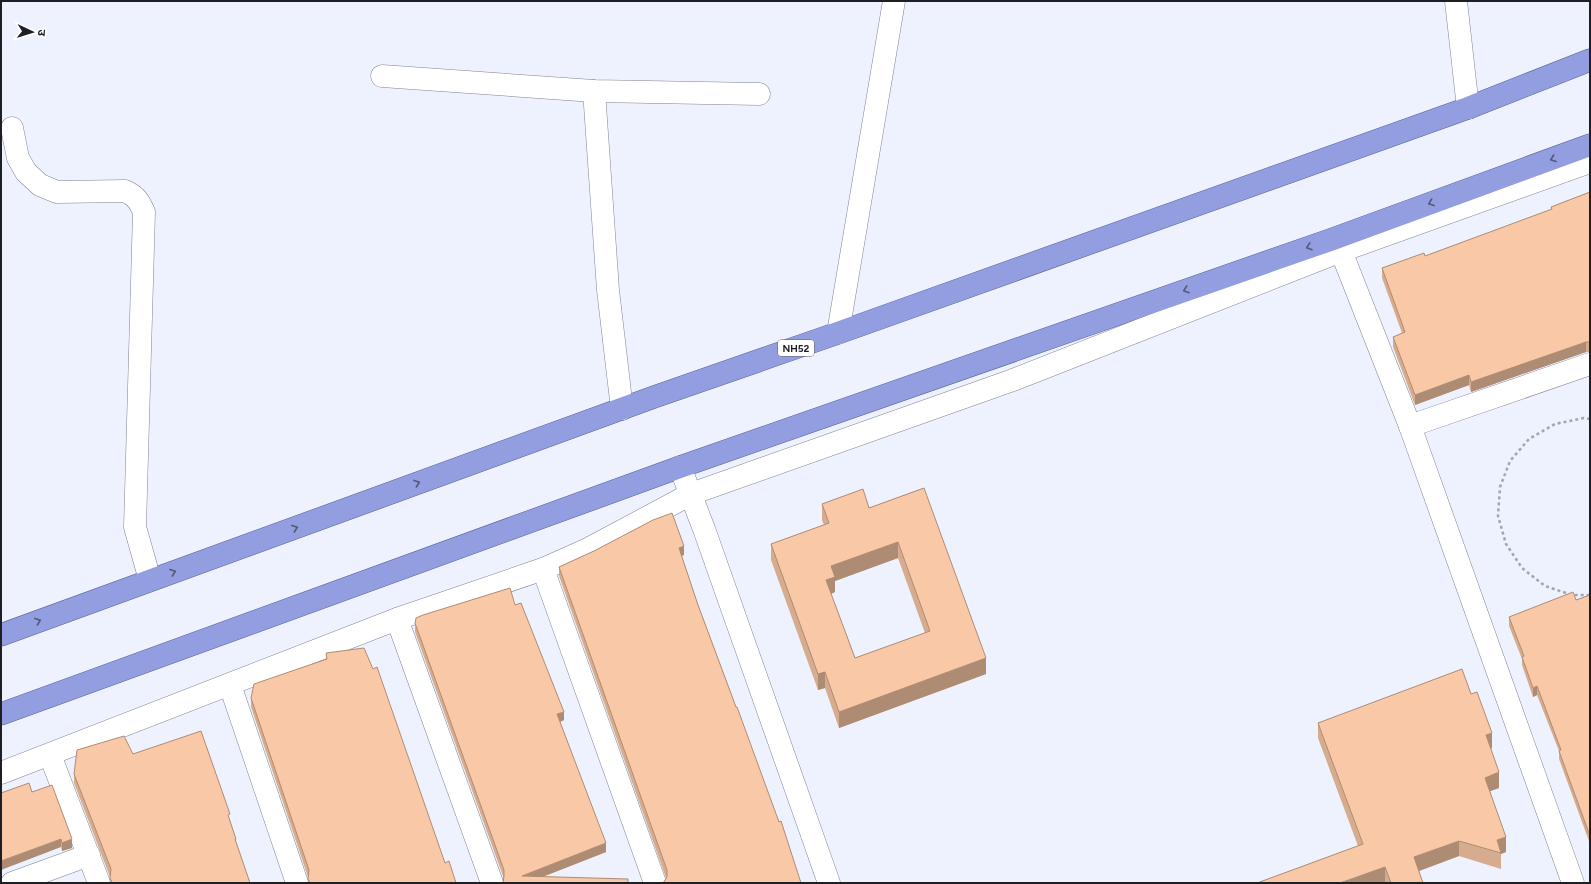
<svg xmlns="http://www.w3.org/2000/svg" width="1591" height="884" viewBox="0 0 1591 884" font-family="Figtree,'Noto Sans Devanagari',sans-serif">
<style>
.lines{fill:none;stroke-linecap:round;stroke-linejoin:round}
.minor-casing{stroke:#808492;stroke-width:23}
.tertiary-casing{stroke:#808492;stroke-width:23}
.trunk-casing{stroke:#58619a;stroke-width:23}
.path{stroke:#a3a5b0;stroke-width:2.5;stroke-dasharray:3 3;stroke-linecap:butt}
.minor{stroke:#fff;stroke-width:22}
.tertiary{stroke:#fff;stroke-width:22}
.trunk{stroke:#939ee0;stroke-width:22}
.wall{fill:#d6ac8f;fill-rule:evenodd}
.shaded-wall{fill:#ae8c74}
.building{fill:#f9c8a6;stroke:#ae8c74;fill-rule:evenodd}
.oneway{stroke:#535879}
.labels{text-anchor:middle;stroke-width:4;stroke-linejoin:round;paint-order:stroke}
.shield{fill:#fff;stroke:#626266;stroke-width:1}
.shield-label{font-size:10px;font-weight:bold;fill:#1e1f25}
</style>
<rect width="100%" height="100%" fill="#eef1fe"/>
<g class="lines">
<defs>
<g id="minor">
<path d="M1456,1L1468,108"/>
<path d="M382,76L594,91L759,94"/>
<path d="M594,91L608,290L622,409"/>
<path d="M12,128L18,158L26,172L40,185L57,192L125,191C136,196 139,201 144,212L135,527L150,580"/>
<path d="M838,333L894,1"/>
<path d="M1410,426L1590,364"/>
<path d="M543,569L655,883"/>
<path d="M397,619L492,883"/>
<path d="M230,685L297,883"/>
<path d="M50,755L99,883"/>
<path d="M12,883L89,855"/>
</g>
<g id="tertiary">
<path d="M1341,251L1410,426L1573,883"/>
<path d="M680,467L704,529L829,883"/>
<path d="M1,773L397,619L543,569L588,549L691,494L1013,380L1341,251L1590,162"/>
</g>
<g id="trunk">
<path d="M1,635L654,397L838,333L1468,108L1590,60"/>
<path d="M1,714L680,467L1330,240L1590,145"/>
</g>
</defs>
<use href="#minor" class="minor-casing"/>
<use href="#tertiary" class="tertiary-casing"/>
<use href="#trunk" class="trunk-casing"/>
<path class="path" d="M1590,419L1584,418L1555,424L1529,439L1510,461L1500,487L1498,516L1506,544L1522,568L1545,586L1572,595H1590"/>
<use href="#minor" class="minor"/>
<use href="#tertiary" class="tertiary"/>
<use href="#trunk" class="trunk"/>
</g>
<g class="wall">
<path d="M1590,192V352H1586L1471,392L1469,385L1415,405L1393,347V337L1402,333L1382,278V268L1425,256L1551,210V207Z"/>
<path d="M924,488L986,674L839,728L825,688L818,690L771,560V544L824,525L822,520V504L869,508ZM898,558L925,633L855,658L831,594L835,592V581Z"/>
<path d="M594,551L684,555L681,556L698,605L736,707L666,878L559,576V567Z"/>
<path d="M1590,595V844L1559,759V751L1537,695L1533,697L1522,665V659L1509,626V617L1576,600Z"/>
<path d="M415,623L564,720L560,722L606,852L542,877L504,879L415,632Z"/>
<path d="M326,653L445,863L456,883H308V877L251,707V698L326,659Z"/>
<path d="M1471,694L1492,748L1491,749L1499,788L1490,791L1506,852L1501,854V869L1459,856L1418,871L1423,883H1385V882L1383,883H1257L1358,846L1318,738V723Z"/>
<path d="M133,754L230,820L236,843L250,883H110V877L74,783V774Z"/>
<path d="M32,792L72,848L62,851L61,847Z"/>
</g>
<g class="shaded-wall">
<path d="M1586,342V352L1471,392V382Z"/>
<path d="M1469,375V385L1415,405V395Z"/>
<path d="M898,542V558L835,581V592L826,596V580L831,566Z"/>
<path d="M684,546V555L679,557V548Z"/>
<path d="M986,658V674L839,728V712Z"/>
<path d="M825,672V688L818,690V674Z"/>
<path d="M1537,686V695L1533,697V688Z"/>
<path d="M564,712V720L557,723V714Z"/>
<path d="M1492,733V748L1486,751V735Z"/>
<path d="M1499,772V788L1485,793V778Z"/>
<path d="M1506,837V852L1501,854L1497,840Z"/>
<path d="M61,839V847L1,870V861Z"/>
<path d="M72,839V848L62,851V843Z"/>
<path d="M1459,841V856L1414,873V857Z"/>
<path d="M606,843V852L527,883L522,876Z"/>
<path d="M1385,867V882L1383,883H1340Z"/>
</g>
<g class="building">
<path d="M1590,192V342H1586L1471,382L1469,375L1415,395L1393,337L1405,332L1382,268L1424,253L1425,256L1552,209L1551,207Z"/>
<path d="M924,488L986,658L839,712L825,672L818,674L771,544L829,523L822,504L863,489L869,508ZM898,542L930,631L855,658L826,580L835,577L831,566Z"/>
<path d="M672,513L684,546L679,548L698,605L736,707H737L779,822L781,821L801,883H663L667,877V870L559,567L594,551L653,520Z"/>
<path d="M510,588L515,605L521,603L564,712L557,714L606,843L522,876L628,879V883H503L504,876V870L415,623L416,618L423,615Z"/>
<path d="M1573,592L1576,600L1590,595V836L1559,751L1561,750L1537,686L1533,688L1522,657L1524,656L1509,617Z"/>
<path d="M364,648L373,669L377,667L445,863L449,861L456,883H310L308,879L309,870L251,698L254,684L327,659L326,653Z"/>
<path d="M1462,669L1471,694L1477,692L1492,733L1486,735L1499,772L1485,778L1506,837L1497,840L1501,853L1459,841L1414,857L1423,883H1391L1385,867L1340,883H1257L1363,844L1318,723Z"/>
<path d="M201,731L230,814L228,815L236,839H235L250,883H112L110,878L111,869L74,774L77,750L124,736L133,754Z"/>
<path d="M29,783L32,792L52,785L72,839L62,843L61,839L1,861V793Z"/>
</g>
<defs><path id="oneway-chevron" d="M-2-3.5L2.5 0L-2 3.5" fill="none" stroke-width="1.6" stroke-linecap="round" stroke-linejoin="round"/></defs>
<g class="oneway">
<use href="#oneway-chevron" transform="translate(1553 159) rotate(160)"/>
<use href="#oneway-chevron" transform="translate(1431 203) rotate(160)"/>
<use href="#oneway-chevron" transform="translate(1309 247) rotate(161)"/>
<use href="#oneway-chevron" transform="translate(1186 290) rotate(161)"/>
<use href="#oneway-chevron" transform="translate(417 483) rotate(-20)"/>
<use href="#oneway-chevron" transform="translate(295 528) rotate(-20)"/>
<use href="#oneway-chevron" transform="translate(173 572) rotate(-20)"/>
<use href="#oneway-chevron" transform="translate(38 621) rotate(-20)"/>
</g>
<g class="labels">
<rect class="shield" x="778" y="340" width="36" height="16" rx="3"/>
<g class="shield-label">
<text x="796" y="352">NH52</text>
</g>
</g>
<rect width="1591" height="884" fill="none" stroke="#1e1f25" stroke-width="4"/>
<g transform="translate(32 32) rotate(94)" stroke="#ffffff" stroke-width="3" paint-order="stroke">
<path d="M0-3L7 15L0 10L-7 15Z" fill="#1e1f25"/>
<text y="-6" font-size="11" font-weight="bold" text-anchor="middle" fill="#1e1f25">उ</text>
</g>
</svg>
